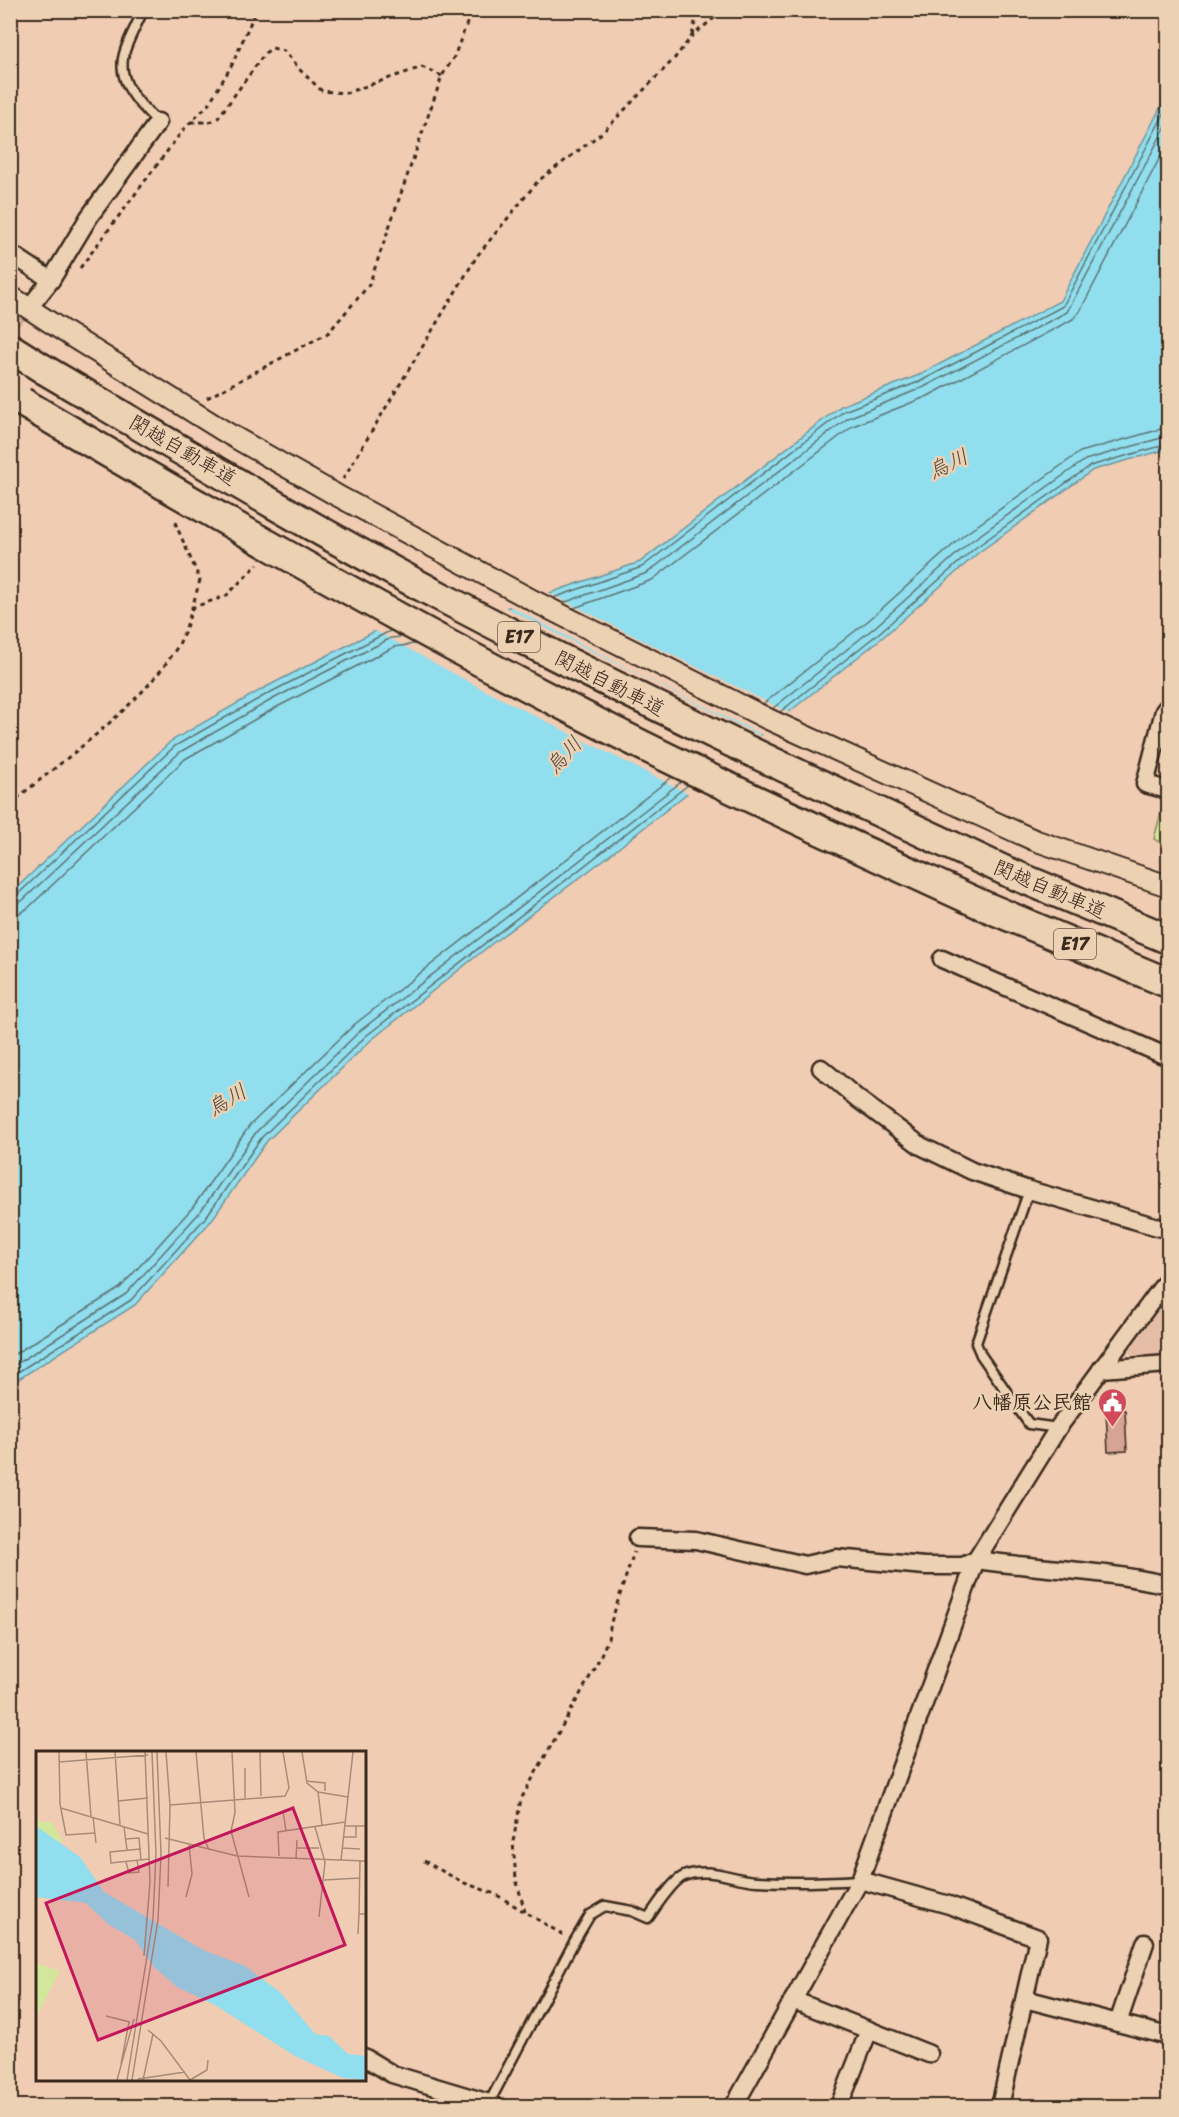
<svg xmlns="http://www.w3.org/2000/svg" width="1179" height="2117" viewBox="0 0 1179 2117" font-family="Sriracha,'Klee One',sans-serif">
<style>
.built{fill:#e5bda7}
.green{fill:#d2e79c;stroke:#86885d;stroke-width:1.5}
.water{fill:#90deee;stroke:#6e969b;stroke-width:1.5}
.pier{fill:#f0ccb3}
.lines{fill:none;stroke-linecap:round;stroke-linejoin:round}
.shore{stroke:#5d7271;stroke-width:1.5}
.building{fill:#d5a494;stroke:#3b2a1e;stroke-width:1.5}
.minor-tunnel{stroke:#ccac95;stroke-width:16;stroke-dasharray:16 8;stroke-linecap:butt}
.service-casing{stroke:#3b2a1e;stroke-width:13}
.minor-casing{stroke:#3b2a1e;stroke-width:21}
.tertiary-casing{stroke:#3b2a1e;stroke-width:24}
.motorway-casing{stroke:#3b2a1e;stroke-width:33}
.path{stroke:#3b2a1e;stroke-width:3;stroke-dasharray:4.5 4.5;stroke-linecap:butt}
.service{stroke:#ecd1b3;stroke-width:8}
.minor{stroke:#ecd1b3;stroke-width:16}
.tertiary{stroke:#ecd1b3;stroke-width:20}
.motorway{stroke:#ecd1b3;stroke-width:28}
.tertiary-bridge-casing{stroke:#3b2a1e;stroke-width:24;stroke-linecap:butt}
.motorway-bridge-casing{stroke:#3b2a1e;stroke-width:33;stroke-linecap:butt}
.tertiary-bridge{stroke:#ecd1b3;stroke-width:20}
.motorway-bridge{stroke:#ecd1b3;stroke-width:28}
.labels{text-anchor:middle;stroke-width:5;stroke-linejoin:round;paint-order:stroke}
.shield{fill:#ecd1b3;stroke:#705c4b;stroke-width:1.5}
.shield-label{font-size:18px;font-weight:bold;fill:#3b2a1e}
.street-label{font-size:20px;fill:#3b2a1e;stroke:#ecd1b3}
.poi-label{font-size:20px;font-weight:bold;fill:#3b2a1e;stroke:#ecd1b3;text-anchor:end}
.water-label{font-size:21px;font-style:italic;fill:#48453d;stroke:#ecd1b3}
.inset-road{fill:none;stroke:#a88b77;stroke-width:1.5}
.view{fill:#c2185b;fill-opacity:0.15;stroke:#c2185b;stroke-width:3}
.inset-edge{fill:none;stroke:#3b2a1e;stroke-width:3}
</style>
<rect width="100%" height="100%" fill="#f0ccb3"/>
<filter id="ink" filterUnits="userSpaceOnUse"><feTurbulence type="fractalNoise" baseFrequency=".0167" numOctaves="2"/><feDisplacementMap in="SourceGraphic" scale="12" xChannelSelector="R" yChannelSelector="G"/><feConvolveMatrix kernelMatrix="1 2 1 2 8 2 1 2 1" color-interpolation-filters="sRGB"/></filter>
<g filter="url(#ink)">
<path class="built" d="M1168,1295V1354L1131,1355L1129,1351Z"/>
<path class="green" d="M1165,797L1168,798V848L1154,839Z"/>
<path class="water" d="M1168,93V449L1093,470L978,553L883,637L606,858L494,942L370,1041L267,1141L211,1221L135,1305L11,1384V893L171,741L266,687L387,625L506,608L640,562L841,406L919,375L1060,301Z"/>
<g class="pier">
<path d="M546,591L640,639L792,714L765,736L648,679L507,605Z"/>
<path d="M503,606L528,619L763,737L691,795L484,690L372,629L387,622Z"/>
</g>
<g class="lines">
<g class="shore">
<path d="M553,598L642,567L844,411L921,381L1063,306L1168,106"/>
<path d="M563,603L647,573L848,418L924,387L1067,312L1168,122"/>
<path d="M574,608L652,580L853,426L928,396L1073,319L1080,311L1168,142"/>
<path d="M763,704L869,620L964,535L1080,452L1168,427"/>
<path d="M772,709L875,627L970,542L1085,460L1168,436"/>
<path d="M780,712L879,633L975,548L1090,466L1168,444"/>
<path d="M10,897L17,895L175,746L269,693L390,631"/>
<path d="M10,905L22,901L180,752L273,699L391,638L401,637"/>
<path d="M10,914L20,913L28,908L185,759L277,707L394,647L414,644"/>
<path d="M10,1357L120,1288L193,1207L250,1125L355,1024L672,777"/>
<path d="M10,1368L126,1294L200,1212L257,1131L361,1030L681,782"/>
<path d="M10,1377L131,1300L206,1217L262,1137L366,1036L688,785"/>
</g>
</g>
<path class="building" d="M1125,1410L1127,1451L1108,1452L1106,1411Z"/>
<g class="lines">
<path class="minor-tunnel" d="M10,323L35,300"/>
<defs>
<g id="service">
<path d="M143,10C137,25 128,39 124,54C116,82 140,105 158,122"/>
<path d="M1029,1190L976,1343L981,1355L1029,1424L1058,1428"/>
<path d="M489,2103L574,1942L590,1915L605,1906L632,1911L648,1918C656,1907 672,1881 684,1876C708,1866 733,1880 757,1881C791,1883 825,1882 859,1880"/>
</g>
<g id="minor">
<path d="M10,253L51,280"/>
<path d="M36,299L51,280L89,217L158,122"/>
<path d="M1168,706L1164,711L1145,784L1168,790"/>
<path d="M942,959L1168,1057"/>
<path d="M821,1068L858,1099L921,1146L972,1171L1029,1190L1168,1230"/>
<path d="M1101,1369L1168,1364"/>
<path d="M638,1538L696,1540L805,1565L836,1558L925,1566H963L976,1560C1040,1569 1105,1570 1168,1585"/>
<path d="M860,1880L949,1905L1038,1938L1000,2106"/>
<path d="M1025,1999L1168,2036"/>
<path d="M793,2000L929,2054"/>
<path d="M1118,2023L1145,1943"/>
<path d="M364,2057L392,2074L489,2103L495,2106"/>
<path d="M734,2106L860,1880L976,1560L1058,1428L1168,1279"/>
<path d="M839,2106L869,2030"/>
</g>
<g id="tertiary">
<path d="M10,296L71,336"/>
<path d="M1034,840L1168,886"/>
</g>
<g id="motorway">
<path d="M10,348L45,370"/>
<path d="M1010,873L1168,939"/>
<path d="M982,905L1168,983"/>
</g>
</defs>
<use href="#service" class="service-casing"/>
<use href="#minor" class="minor-casing"/>
<use href="#tertiary" class="tertiary-casing"/>
<use href="#motorway" class="motorway-casing"/>
<g class="path">
<path d="M692,35L698,10"/>
<path d="M191,122H210L218,118L265,53L272,48L284,51L301,71L322,91L346,93L422,67L442,76"/>
<path d="M80,268L183,130L208,105L232,65L256,10"/>
<path d="M207,398L328,333L369,285L442,76L454,57L472,10"/>
<path d="M343,479L477,256L538,181L603,132L674,59L692,36L724,10"/>
<path d="M191,608L226,596L258,564"/>
<path d="M10,804C63,760 148,701 180,642C189,623 194,600 200,580L176,525L178,518"/>
<path d="M424,1861L462,1882L495,1894L565,1936"/>
<path d="M525,1912L516,1879L513,1842L521,1799L596,1666L608,1639L611,1622L634,1552"/>
</g>
<use href="#service" class="service"/>
<use href="#minor" class="minor"/>
<use href="#tertiary" class="tertiary"/>
<use href="#motorway" class="motorway"/>
<defs>
<path id="tertiary-bridge" d="M71,336L227,433L338,496L534,601L768,719L1034,840"/>
<g id="motorway-bridge">
<path d="M45,370C179,449 312,529 449,601C633,698 821,785 1010,873"/>
<path d="M22,402C208,512 395,619 588,718C717,784 850,844 982,905"/>
</g>
</defs>
<use href="#tertiary-bridge" class="tertiary-bridge-casing"/>
<use href="#motorway-bridge" class="motorway-bridge-casing"/>
<use href="#tertiary-bridge" class="tertiary-bridge"/>
<use href="#motorway-bridge" class="motorway-bridge"/>
</g>
</g>
<defs>
<symbol id="civic-pin" viewBox="-11 -11 22 30"><path d="M0 17L-7.5 6A9.5 9.5 0 1 1 7.5 6Z" fill="#d1495b" stroke="#ecd1b3"/><path d="M-.6-6.5H3V-4.5H.6V-3L4-1V1h2V6H-6V1h2V-1L-.6-3ZM-1.2 2.5V6h2.4V2.5Z" fill="#fff"/></symbol>
</defs>
<g fill-rule="evenodd">
<use href="#civic-pin" x="1096" y="1386" width="33" height="45"/>
</g>
<g class="labels">
<g class="shield">
<rect x="498" y="622" width="42" height="30" rx="4.5"/>
<rect x="1054" y="929" width="42" height="30" rx="4.5"/>
</g>
<g class="shield-label">
<text x="519" y="643">E17</text>
<text x="1075" y="950">E17</text>
</g>
<g class="street-label">
<text transform="translate(183 450) rotate(30)" y="7">関越自動車道</text>
<text transform="translate(610 683) rotate(27)" y="7">関越自動車道</text>
<text transform="translate(1050 889) rotate(23)" y="7">関越自動車道</text>
</g>
<g class="poi-label">
<text x="1092" y="1409">八幡原公民館</text>
</g>
<g class="water-label">
<text transform="translate(948 464) rotate(-25)" y="7">烏川</text>
<text transform="translate(564 755) rotate(-47)" y="7">烏川</text>
<text transform="translate(227 1100) rotate(-31)" y="7">烏川</text>
</g>
</g>
<g transform="translate(36 1751)">
<rect width="330" height="330" fill="#f0ccb3"/>
<path d="M0,63L4,71H16L27,91L21,92L0,75ZM0,212L24,220L0,266Z" fill="#d2e79c"/>
<path d="M0,75L44,106L68,141L167,199L209,215L245,242L279,283L293,285L312,303L330,305V329L307,327L259,305L179,254L141,236L118,216L99,189L72,173L50,152L0,146Z" fill="#90deee"/>
<path class="inset-road" d="M23,1L24,53L30,84L59,82M50,1L55,65M79,1L84,74M130,1L134,54L132,136M160,1L168,87L173,99M196,1L199,62L195,80L213,146M224,1L225,45M266,1L271,32L282,41L286,74M23,11L112,4M209,17V47M270,30L289,32V40M282,41L312,46M82,50L112,47M134,54L249,45L253,37L247,1M25,57L112,83M247,60L250,80M57,66L60,92M308,75H330M88,76L91,99M279,76L289,111L283,166M307,86H320V75M129,87L201,105L330,110M89,88L103,87L104,98M260,97H283M306,97L324,98M243,105L242,81L309,71M260,107L261,89M105,109L104,98L74,101L75,112L113,108M305,109L317,1M324,110L323,163H330M90,111L93,122L103,121L101,109M288,129L324,127M150,146L156,123L153,94M322,183L323,163M108,205L114,131L109,1M70,265L94,271M112,279L125,290L154,329M85,313L93,271M102,328L149,321M81,329L98,268M91,329L117,168L120,103L116,1M96,329L122,169L125,103L121,1M107,329L117,283M154,329L171,319L172,309"/>
<path class="view" d="M257,57L309,194L62,289L10,152Z"/>
<rect width="330" height="330" class="inset-edge"/>
</g>
<rect width="1179" height="2117" fill="none" stroke="#ecd1b3" stroke-width="36"/>
<rect x="18" y="18" width="1143" height="2081" fill="none" stroke="#3b2a1e" stroke-width="2" filter="url(#ink)"/>
</svg>
